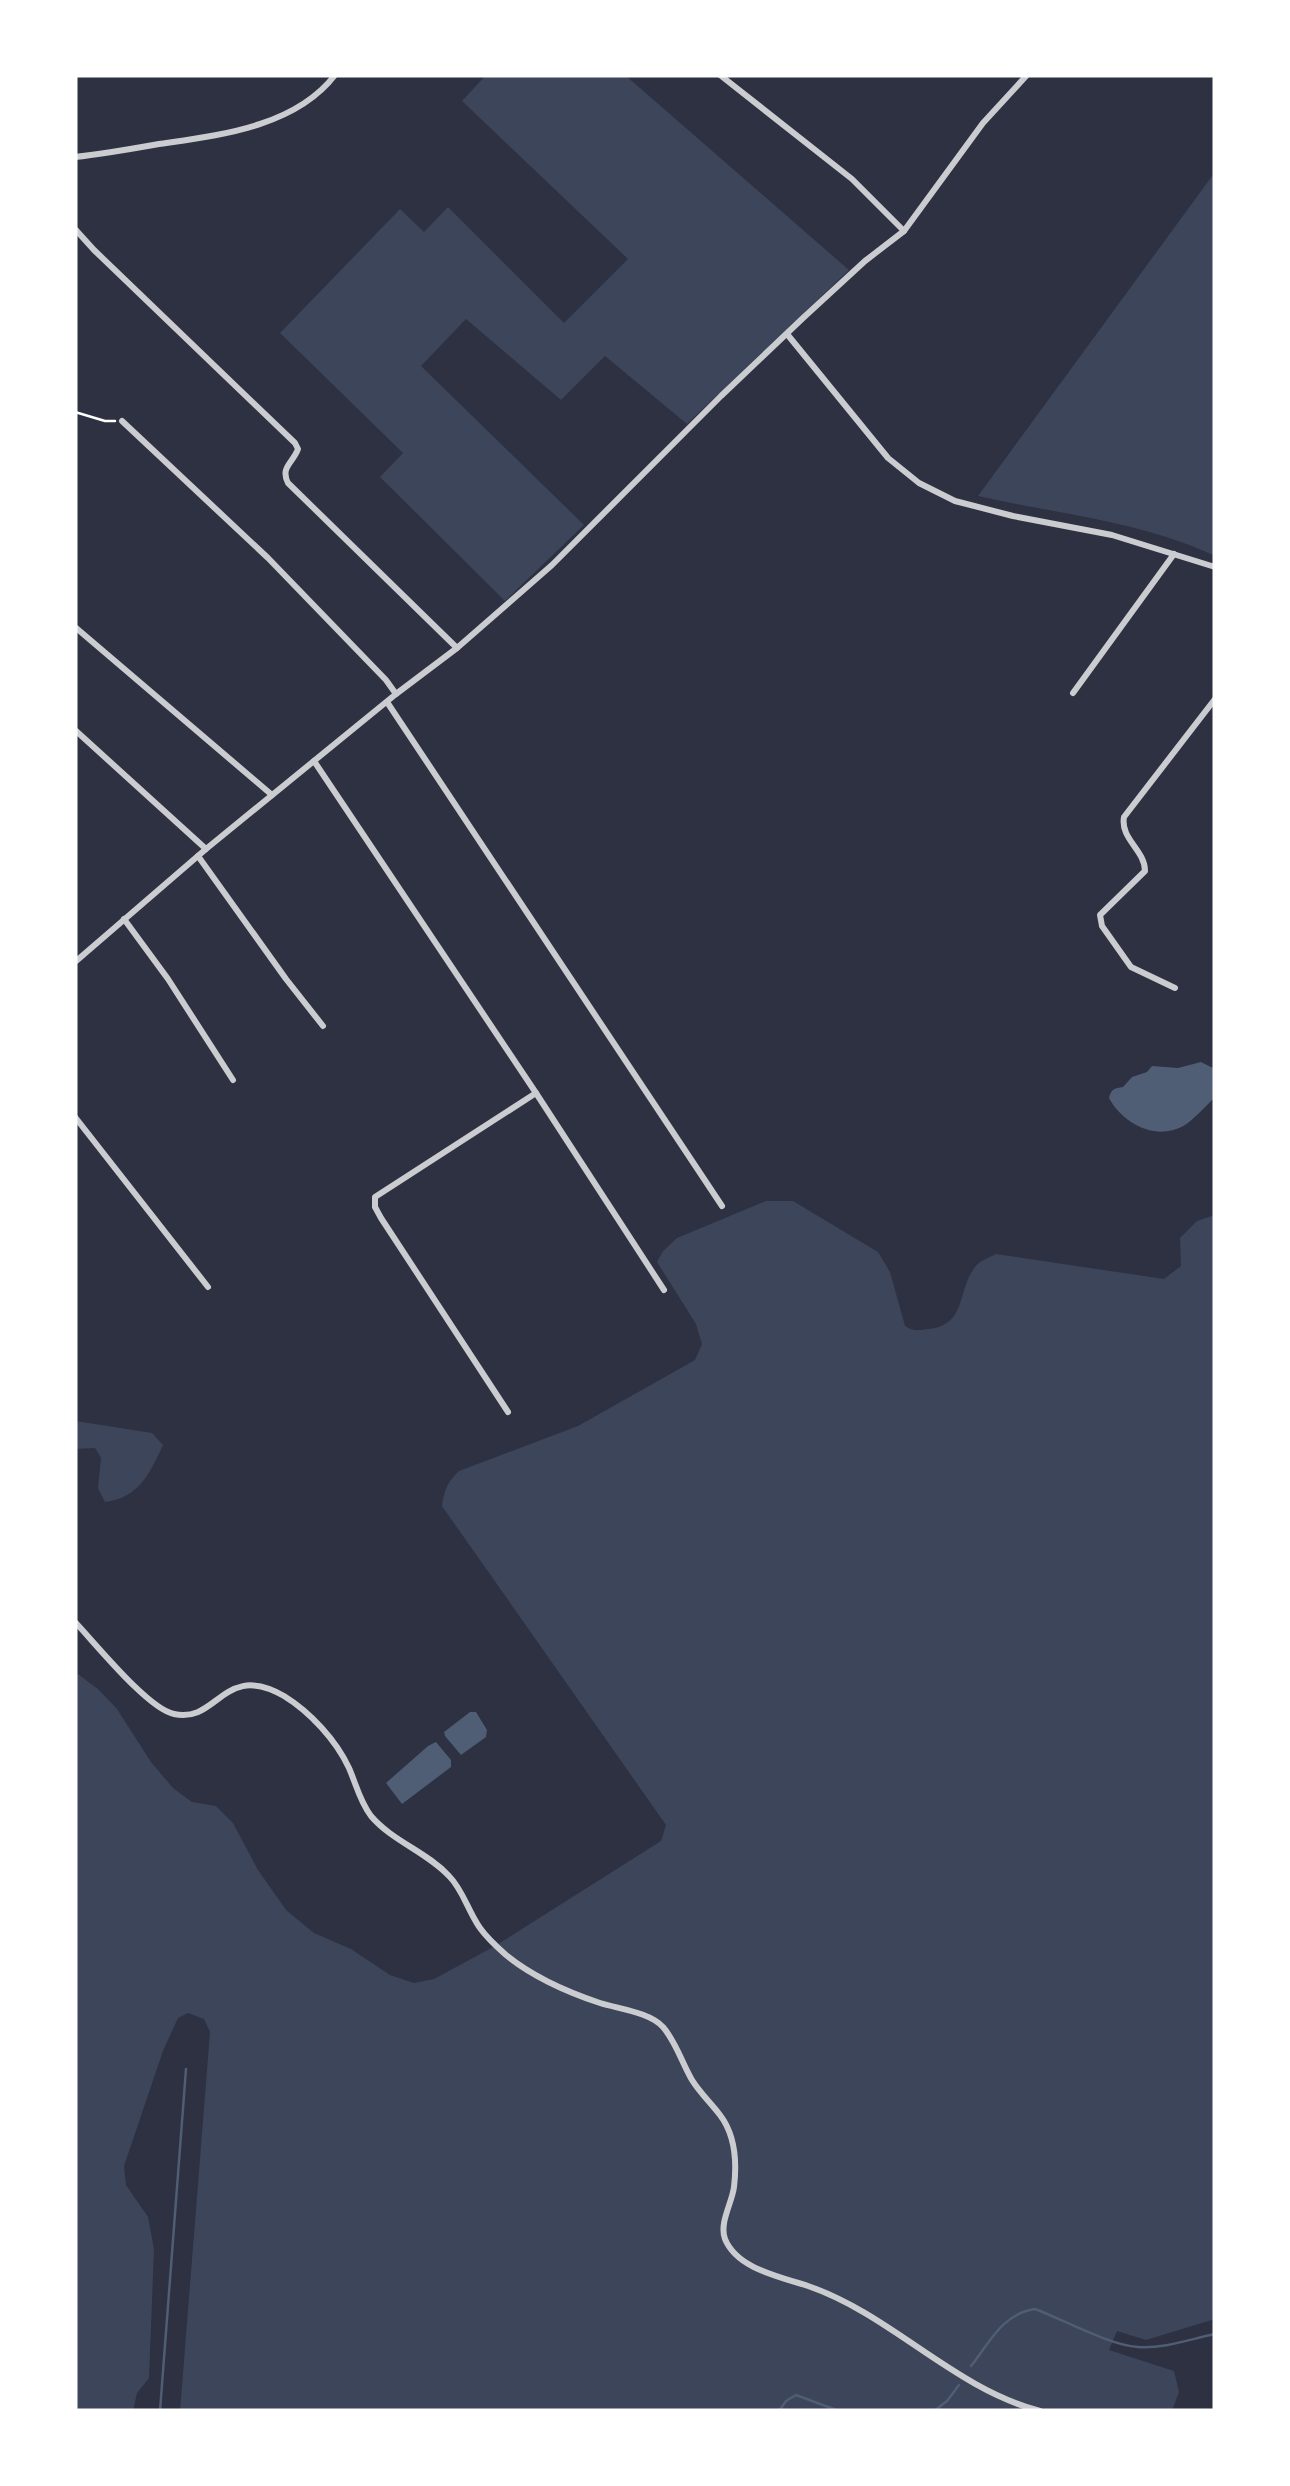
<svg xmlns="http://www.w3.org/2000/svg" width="1290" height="2486" viewBox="0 0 1290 2486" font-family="'Alegreya Sans',sans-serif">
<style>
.green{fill:#3c4559}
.water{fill:#4f5d75}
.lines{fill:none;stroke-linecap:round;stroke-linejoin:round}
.stream{stroke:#4f5d75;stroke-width:2.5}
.path{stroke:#fff;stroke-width:2.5}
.minor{stroke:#caccd0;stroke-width:6}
</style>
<rect width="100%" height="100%" fill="#2d3142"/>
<g class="green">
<path d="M486,75H625L849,270L687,424L605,356L561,400L466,319L421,366L584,525L505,601L380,477L403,453L280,333L400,209L424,232L448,207L564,323L628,259L462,101Z"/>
<path d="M1215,172V556C1141,521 1057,514 978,496Z"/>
<path d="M766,1201H793L878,1252L890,1272L905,1326C914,1332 918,1330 929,1329C967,1325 957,1290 975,1267C981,1260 988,1258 996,1254L1164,1279L1181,1266L1180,1238L1197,1221L1215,1215V2319L1146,2340L1117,2331L1109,2350L1174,2371L1179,2392L1172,2411H180L210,2032L204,2019L188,2013L178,2018L163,2051L124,2166L126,2185L148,2217L154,2249L149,2378L137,2393L133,2411H75V1672L98,1689L117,1709L151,1762L173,1788L192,1802L216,1806L233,1823L258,1870L286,1910L314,1933L351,1949L390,1975L414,1983L434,1979L495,1946L661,1841L666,1825L442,1506C444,1490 448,1481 459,1471L578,1426L695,1360L702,1344L696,1324L657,1262L663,1251L677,1238Z"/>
<path d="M76,1421L152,1433L163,1445C150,1473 139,1498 105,1502L98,1488L101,1458L95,1448L75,1449Z"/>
</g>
<g class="water">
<path d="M1201,1062L1215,1069V1097C1206,1106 1195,1118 1185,1125C1157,1142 1123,1124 1109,1098C1111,1089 1115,1088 1123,1087L1132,1077L1147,1072L1152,1066L1178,1068Z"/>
<path d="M470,1712H476L487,1730L486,1737L461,1755L445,1736L444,1732Z"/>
<path d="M436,1742L451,1760V1767L402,1804L386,1783L428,1746Z"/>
</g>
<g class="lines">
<g class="stream">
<path d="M971,2366C990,2342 1002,2314 1035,2309C1064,2320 1109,2345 1138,2347C1163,2349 1191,2339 1215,2334"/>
<path d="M160,2411L186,2069"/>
<path d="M779,2411L786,2401L796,2395L839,2411"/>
<path d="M934,2411L947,2401L959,2385"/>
</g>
<path class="path" d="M75,412L105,421H115"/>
<g class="minor">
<path d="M720,75L852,179L904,231"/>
<path d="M75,157C103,154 131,149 159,144C220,135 295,127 335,75"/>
<path d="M75,229L94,250L295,443L298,449C293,463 280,467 288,483L457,648"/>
<path d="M787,334L888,458L919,483L955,501L1013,516L1112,535L1215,567"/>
<path d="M122,421L268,558L386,680L396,694"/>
<path d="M75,627L272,795"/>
<path d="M1073,693L1174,554"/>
<path d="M387,702L722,1206"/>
<path d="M75,730L206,849"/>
<path d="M314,761L536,1093L664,1290"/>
<path d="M198,856L286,979L323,1026"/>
<path d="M124,919L168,979L233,1080"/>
<path d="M75,962L206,849L396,694L457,648L552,565L721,396L803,318L865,261L904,231L983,123L1027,75"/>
<path d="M1175,988L1131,967L1102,926L1100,915L1145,871C1145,850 1120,839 1124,817L1215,699"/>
<path d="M75,1117L208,1287"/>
<path d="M508,1412L381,1218L375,1207V1197L536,1093"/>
<path d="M75,1622C95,1643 148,1709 174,1714C218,1724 223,1661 284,1696C310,1712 336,1740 349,1768C356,1784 360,1802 371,1816C392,1841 427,1852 449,1876C463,1890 468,1911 480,1928C487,1938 497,1947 506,1955C533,1977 567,1992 600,2003C619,2009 649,2012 663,2027C676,2042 682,2063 692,2080C700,2093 711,2103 720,2115C736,2136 737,2162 734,2187C732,2203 719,2223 725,2239C737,2269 781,2277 808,2286C892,2315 953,2388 1040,2411"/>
</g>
</g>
<rect width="1290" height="2486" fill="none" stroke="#ffffff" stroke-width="155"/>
</svg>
